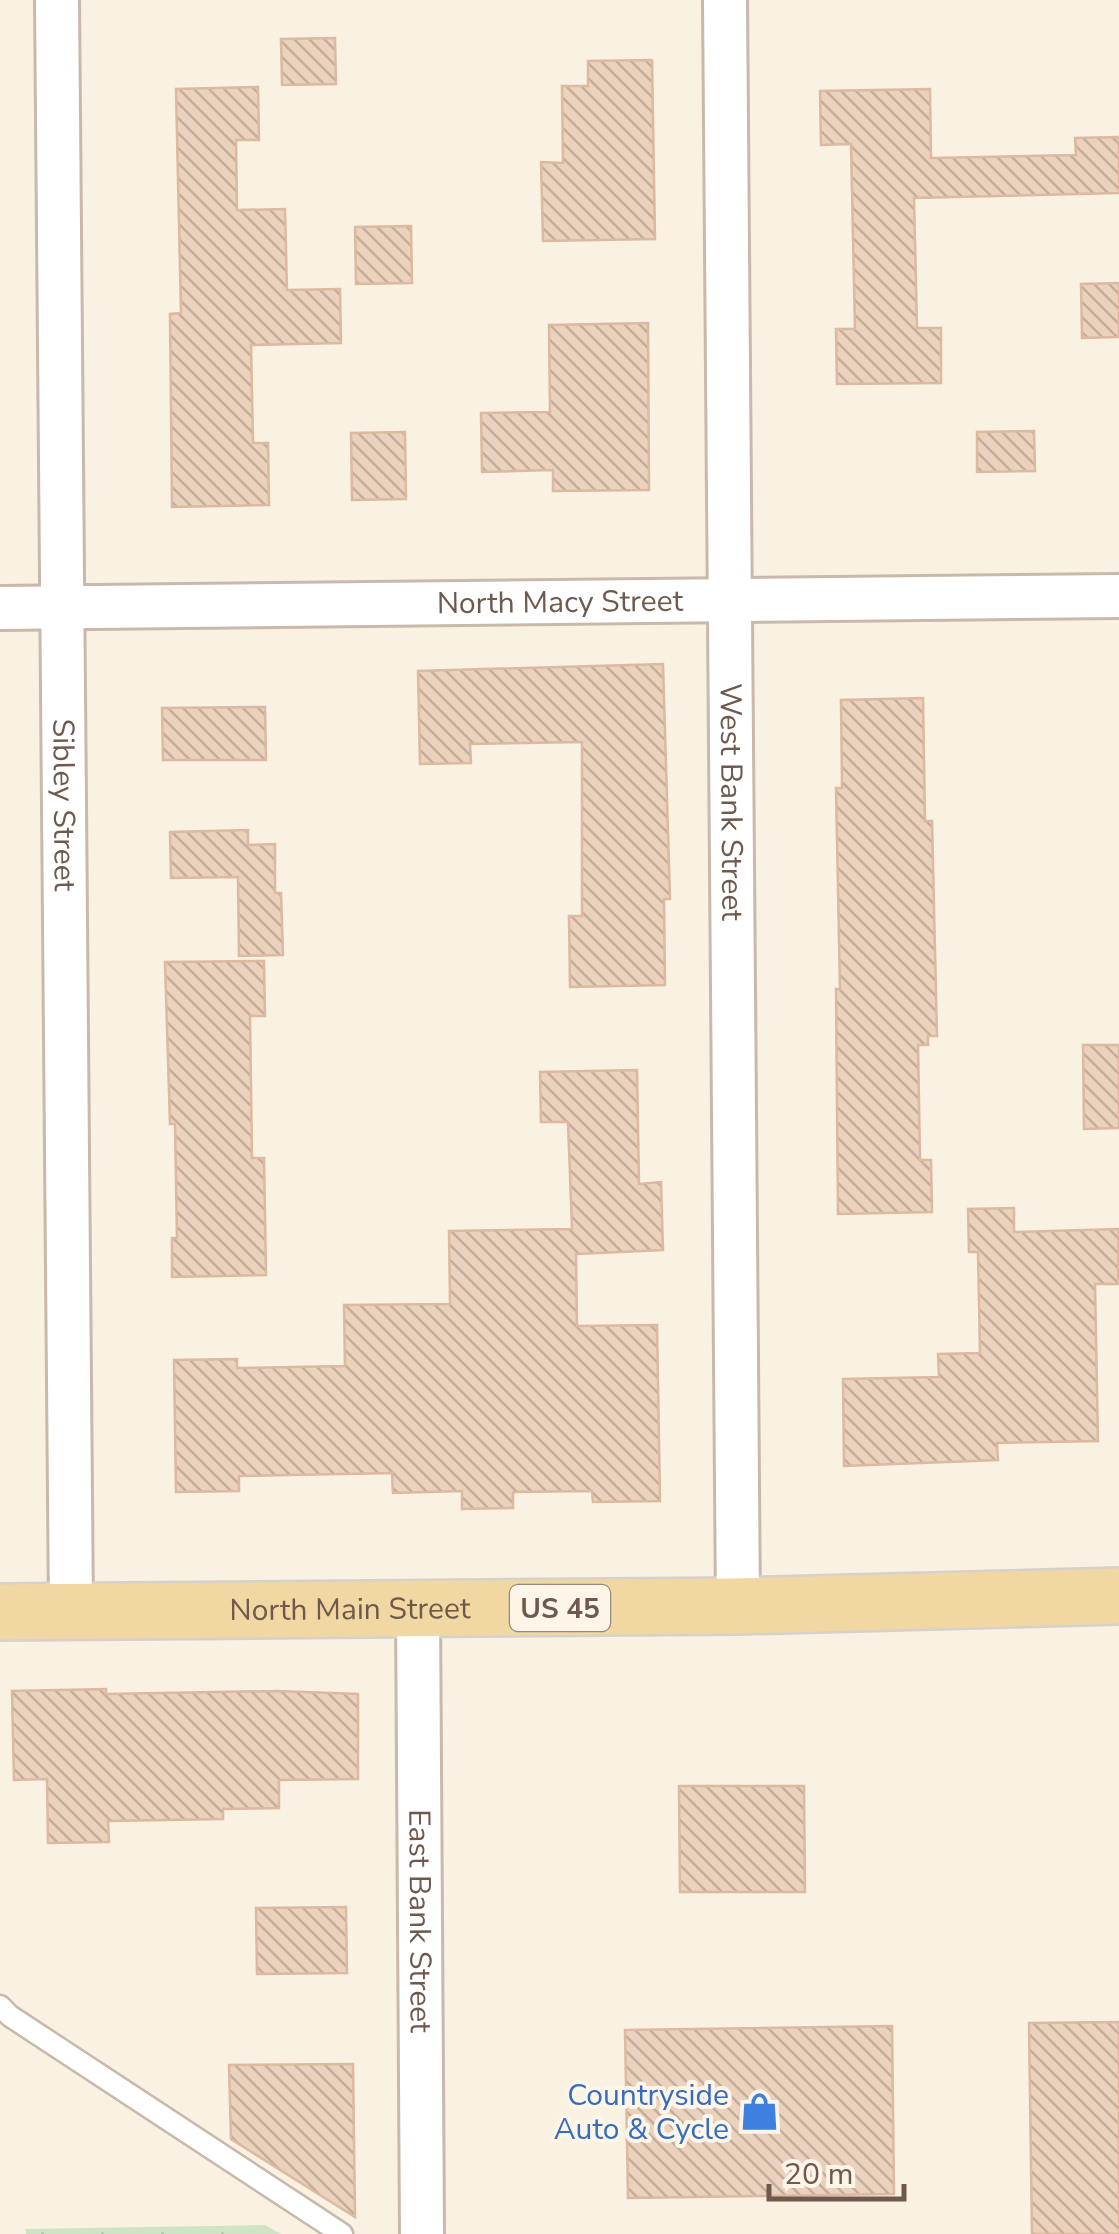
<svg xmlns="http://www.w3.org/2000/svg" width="1119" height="2234" viewBox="0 0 1119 2234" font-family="'Nunito Sans',sans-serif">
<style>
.grass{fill:url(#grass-tufts)}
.building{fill:url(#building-back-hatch);stroke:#dcb99f;stroke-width:2.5}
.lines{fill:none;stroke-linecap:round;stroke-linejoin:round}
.lane-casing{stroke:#c8b9ab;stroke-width:25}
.street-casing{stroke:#c8b9ab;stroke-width:48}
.primary-casing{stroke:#d6d1cd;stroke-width:60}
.lane{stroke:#fff;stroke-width:20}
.street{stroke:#fff;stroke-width:42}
.primary{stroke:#f1d7a1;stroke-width:55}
.labels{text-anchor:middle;stroke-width:8;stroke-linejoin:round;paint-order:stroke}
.shield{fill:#fdf5e8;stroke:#99887b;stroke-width:2.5}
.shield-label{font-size:28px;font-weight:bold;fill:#6e594c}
.street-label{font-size:30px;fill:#6e594c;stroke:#fdf5e8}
.shop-label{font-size:30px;fill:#366cbe;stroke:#fdf5e8;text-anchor:end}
</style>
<defs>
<pattern id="grass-tufts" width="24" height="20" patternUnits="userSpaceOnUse" patternTransform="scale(2.5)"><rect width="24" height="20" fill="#cfe4c3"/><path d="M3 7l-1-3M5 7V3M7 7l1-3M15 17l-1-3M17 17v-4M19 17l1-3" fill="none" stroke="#acbca1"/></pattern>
<pattern id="building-back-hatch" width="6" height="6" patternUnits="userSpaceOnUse" patternTransform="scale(2.5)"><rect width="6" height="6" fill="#ebd2bd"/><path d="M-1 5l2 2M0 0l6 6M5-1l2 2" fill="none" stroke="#c3ad9c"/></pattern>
</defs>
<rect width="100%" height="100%" fill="#f9f1e2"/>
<path class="grass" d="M265,2225L281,2234H26L25,2229Z"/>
<g class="building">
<path d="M335,38L336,84L282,85L281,39Z"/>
<path d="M652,60L655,239L543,241L541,162L563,163L562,86H588V61Z"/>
<path d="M258,87L259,140H236L237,210L285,209L287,290L340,289L341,343L251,345L253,443H268L269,505L172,507L170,314L181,313L176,89Z"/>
<path d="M930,89L931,158L1076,155L1075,138L1119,137V193L914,198L917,328H941V383L837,384L836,329H855L851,144L821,145L820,91Z"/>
<path d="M411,226L412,283L356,284L355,227Z"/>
<path d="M1119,283V337L1082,338L1081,284Z"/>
<path d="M648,323L649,490L553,491V470L482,472L481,413L550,412L549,325Z"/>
<path d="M1034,431L1035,471L977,472V432Z"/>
<path d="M405,432L406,499L352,500L351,433Z"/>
<path d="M663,664L670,899H664L665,985L570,987L569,916H582V742L470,744L471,763L420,764L418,671Z"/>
<path d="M923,698L925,821H932L937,1036H928V1045H918L920,1160H931L932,1212L838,1214L836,989H840L836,788H842L841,700Z"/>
<path d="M265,707L266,760H163L162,708Z"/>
<path d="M248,830V845L275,844V893H281L283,955L239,956L238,877L171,878L170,832Z"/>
<path d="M264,961L265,1016H250L252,1158H264L266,1275L172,1277V1238H177L175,1124H170L165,962Z"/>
<path d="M1083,1045H1119V1128L1084,1129Z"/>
<path d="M637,1070L639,1184L661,1182L663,1250L576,1254L577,1326L657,1325L660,1501L593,1502L592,1491L513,1492V1508L462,1509V1491L393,1493L392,1473L239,1476V1491L176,1492L174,1360L237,1359V1368L345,1366L344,1305L450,1304L449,1231L572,1229L568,1122H541L540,1072Z"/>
<path d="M1014,1208V1232L1119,1229L1118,1284H1095L1098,1441L997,1443L998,1460L844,1466L843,1379L939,1377L938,1354L980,1353L978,1252H969L968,1209Z"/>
<path d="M106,1689V1694L277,1691L358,1694V1779L279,1780V1808L223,1809V1819L108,1821L109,1842L48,1843L47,1779L14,1780L12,1691Z"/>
<path d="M679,1786H804L805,1892H680Z"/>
<path d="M346,1907L347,1973L257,1974L256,1908Z"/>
<path d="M1119,2022V2234H1032L1029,2023Z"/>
<path d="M892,2026L894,2194L628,2198L625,2030Z"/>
<path d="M353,2064L355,2217L231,2139L229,2065Z"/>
</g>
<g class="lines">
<defs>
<path id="lane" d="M0,2006L10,2016L342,2234"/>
<g id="street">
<path id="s1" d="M57,0L71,1612"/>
<path id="s2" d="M725,0L738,1606"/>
<path id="s3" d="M0,608L1119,596"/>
<path id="s4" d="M418,1609L422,2234"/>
</g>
<g id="primary">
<path id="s5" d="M0,1612L738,1606L1119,1596"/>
</g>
</defs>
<use href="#lane" class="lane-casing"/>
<use href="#street" class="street-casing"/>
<use href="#primary" class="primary-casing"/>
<use href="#lane" class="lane"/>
<use href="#street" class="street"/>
<use href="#primary" class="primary"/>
</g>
<defs>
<symbol id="shop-bare" viewBox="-9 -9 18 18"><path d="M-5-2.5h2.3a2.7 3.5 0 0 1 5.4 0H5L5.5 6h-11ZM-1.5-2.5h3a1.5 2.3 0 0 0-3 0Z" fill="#3f7fe0" stroke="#fdf5e8" stroke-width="2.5" paint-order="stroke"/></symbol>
</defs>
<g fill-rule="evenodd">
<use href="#shop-bare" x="732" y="2084" width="55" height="55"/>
</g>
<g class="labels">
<rect class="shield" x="510" y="1585" width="100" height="46" rx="8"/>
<g class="shield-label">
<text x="560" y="1618">US 45</text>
</g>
<g class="street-label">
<text dy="10" stroke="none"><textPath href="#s3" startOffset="560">North Macy Street</textPath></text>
<text dy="10" stroke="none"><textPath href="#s2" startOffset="802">West Bank Street</textPath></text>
<text dy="10" stroke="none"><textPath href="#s1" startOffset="805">Sibley Street</textPath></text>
<text dy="10" stroke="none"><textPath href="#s5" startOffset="350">North Main Street</textPath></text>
<text dy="10" stroke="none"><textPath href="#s4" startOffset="312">East Bank Street</textPath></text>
</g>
<g class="shop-label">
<text x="729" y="2105">Countryside<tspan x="729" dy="34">Auto &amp; Cycle</tspan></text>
</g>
</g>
<path d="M769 2184v15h135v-15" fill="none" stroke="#6e594c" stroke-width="5"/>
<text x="784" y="2184" font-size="30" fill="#6e594c" stroke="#fdf5e8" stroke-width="8" paint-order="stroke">20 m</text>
</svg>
